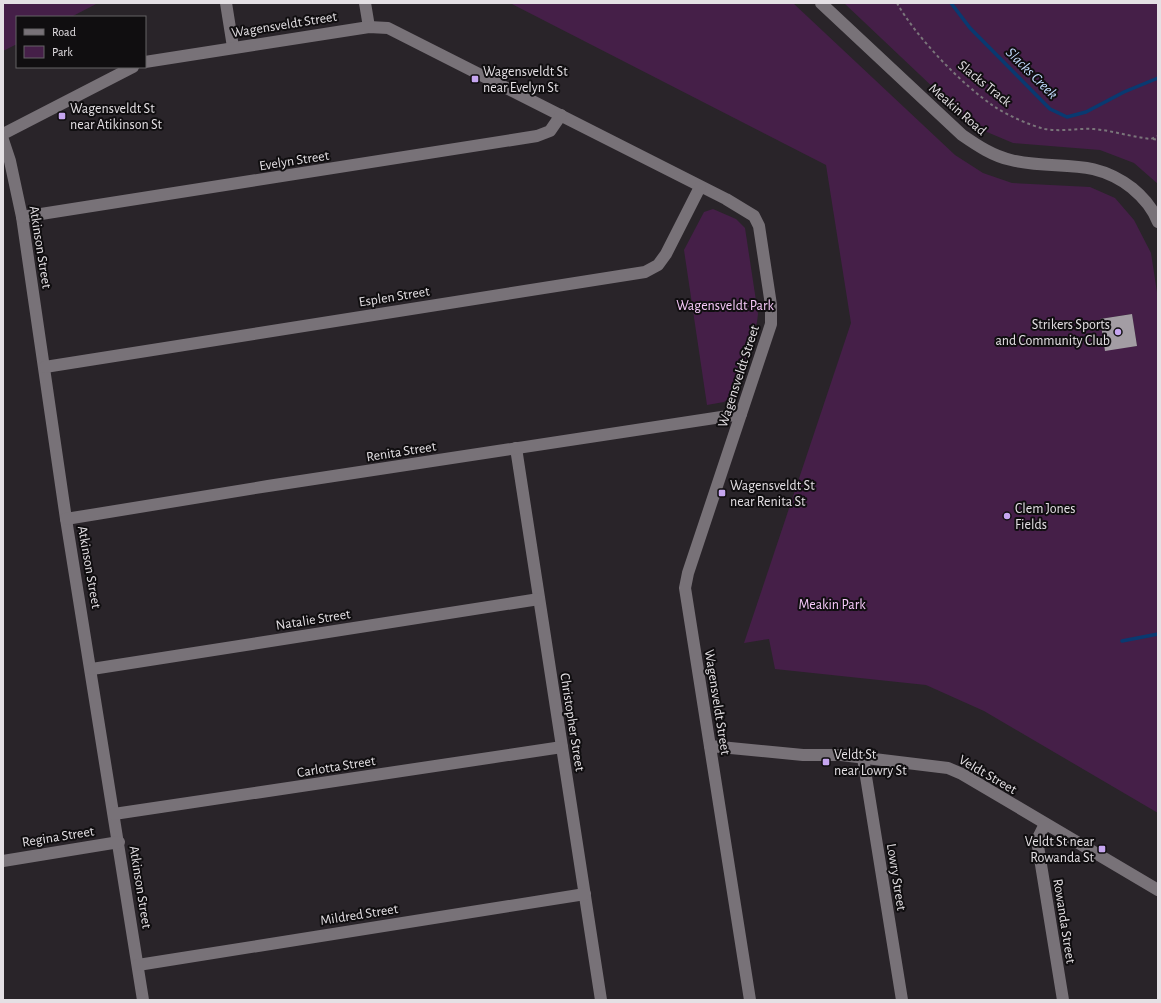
<svg xmlns="http://www.w3.org/2000/svg" width="1161" height="1003" viewBox="0 0 1161 1003" font-family="'Alegreya Sans',sans-serif">
<style>
.green{fill:#451f48;fill-rule:evenodd}
.lines{fill:none;stroke-linecap:round;stroke-linejoin:round}
.stream{stroke:#093a71;stroke-width:3.5}
.building{fill:#a39da4}
.path{stroke:#7a757a;stroke-width:2;stroke-dasharray:3 3;stroke-linecap:butt}
.minor{stroke:#787278;stroke-width:12}
.poi-dot{fill:#c6a6f0;stroke:#100e10;stroke-width:1.5}
.labels{text-anchor:middle;stroke-width:4;stroke-linejoin:round;paint-order:stroke}
.street-label{font-size:14px;fill:#e4e0e4;stroke:#100e10}
.poi-label{font-size:14px;fill:#e4e0e4;stroke:#100e10;text-anchor:start}
.park-label{font-size:14px;fill:#f7c9fa;stroke:#100e10}
.water-label{font-size:15px;font-style:italic;fill:#c2dcfe;stroke:#100e10}
</style>
<rect width="100%" height="100%" fill="#292429"/>
<g class="green">
<path d="M3,3H98L71,17H17V44L3,51Z"/>
<path d="M510,3H793L955,155L983,173L1012,183L1090,187L1115,198L1134,220L1151,253L1158,299V813L984,711L926,685L775,669L769,639L744,643L851,323L826,165ZM1132,314L1137,346L1105,350L1100,319Z"/>
<path d="M844,3H1158V184L1134,163L1100,150L1013,143L975,127Z"/>
<path d="M713,209L736,219L745,228L758,314L757,322L735,393L724,402L707,405L684,250L704,212Z"/>
</g>
<g class="lines">
<g class="stream">
<path d="M951,3L970,28L1050,109L1067,117L1086,112L1124,92L1158,78"/>
<path d="M1122,641L1158,634"/>
</g>
</g>
<path class="building" d="M1132,314L1137,346L1105,351L1100,319Z"/>
<g class="lines">
<g class="path">
<path d="M897,3C916,37 962,85 995,107C1009,116 1029,125 1045,129C1062,132 1078,128 1094,129C1114,131 1132,137 1151,139L1158,136"/>
<path d="M1153,139L1158,140"/>
</g>
<g class="minor">
<path d="M226,3L233,47"/>
<path d="M365,3L369,27"/>
<path d="M821,3L962,135C978,146 993,156 1011,160C1056,171 1091,156 1132,188C1143,197 1153,209 1158,222"/>
<path d="M145,62L369,27L388,28L726,199L754,216L759,226L771,305V324L688,573L685,588L750,1000"/>
<path d="M3,134L133,67"/>
<path d="M3,140L10,161L22,217L66,519L143,1000"/>
<path d="M22,217L537,136L550,131L561,115"/>
<path d="M45,367L645,272L658,265L666,254L700,187"/>
<path d="M516,448L601,1000"/>
<path d="M66,519L268,486L741,414"/>
<path d="M92,669L539,599"/>
<path d="M710,746L803,755H841L948,768L962,774L1158,890"/>
<path d="M863,758L902,1000"/>
<path d="M114,814L562,747"/>
<path d="M1045,824L1037,840L1063,1000"/>
<path d="M3,861L119,842"/>
<path d="M138,965L585,894"/>
</g>
</g>
<g class="poi-dot">
<rect x="471" y="75" width="8" height="8" rx="2"/>
<rect x="58" y="112" width="8" height="8" rx="2"/>
<circle cx="1118" cy="332" r="4"/>
<rect x="718" y="489" width="8" height="8" rx="2"/>
<circle cx="1007" cy="516" r="4"/>
<rect x="822" y="758" width="8" height="8" rx="2"/>
<rect x="1098" y="845" width="8" height="8" rx="2"/>
</g>
<g class="labels">
<g class="street-label">
<text transform="translate(284 24) rotate(-9)" y="5">Wagensveldt Street</text>
<text transform="translate(985 83) rotate(39)" y="5">Slacks Track</text>
<text transform="translate(958 109) rotate(41)" y="5">Meakin Road</text>
<text transform="translate(294 160) rotate(-9)" y="5">Evelyn Street</text>
<text transform="translate(41 247) rotate(81)" y="5">Atkinson Street</text>
<text transform="translate(394 296) rotate(-9)" y="5">Esplen Street</text>
<text transform="translate(738 376) rotate(-72)" y="5">Wagensveldt Street</text>
<text transform="translate(401 451) rotate(-9)" y="5">Renita Street</text>
<text transform="translate(90 567) rotate(80)" y="5">Atkinson Street</text>
<text transform="translate(313 619) rotate(-9)" y="5">Natalie Street</text>
<text transform="translate(718 702) rotate(81)" y="5">Wagensveldt Street</text>
<text transform="translate(573 722) rotate(81)" y="5">Christopher Street</text>
<text transform="translate(336 766) rotate(-9)" y="5">Carlotta Street</text>
<text transform="translate(988 774) rotate(30)" y="5">Veldt Street</text>
<text transform="translate(58 836) rotate(-9)" y="5">Regina Street</text>
<text transform="translate(897 877) rotate(81)" y="5">Lowry Street</text>
<text transform="translate(141 887) rotate(81)" y="5">Atkinson Street</text>
<text transform="translate(359 914) rotate(-9)" y="5">Mildred Street</text>
<text transform="translate(1065 921) rotate(81)" y="5">Rowanda Street</text>
</g>
<g class="poi-label">
<text x="483" y="76">Wagensveldt St<tspan x="483" dy="16">near Evelyn St</tspan></text>
<text x="70" y="113">Wagensveldt St<tspan x="70" dy="16">near Atikinson St</tspan></text>
<text x="1110" y="329" text-anchor="end">Strikers Sports<tspan x="1110" dy="16">and Community Club</tspan></text>
<text x="730" y="490">Wagensveldt St<tspan x="730" dy="16">near Renita St</tspan></text>
<text x="1015" y="513">Clem Jones<tspan x="1015" dy="16">Fields</tspan></text>
<text x="834" y="759">Veldt St<tspan x="834" dy="16">near Lowry St</tspan></text>
<text x="1094" y="846" text-anchor="end">Veldt St near<tspan x="1094" dy="16">Rowanda St</tspan></text>
</g>
<g class="park-label">
<text x="725" y="310">Wagensveldt Park</text>
<text x="832" y="609">Meakin Park</text>
</g>
<g class="water-label">
<text transform="translate(1032 73) rotate(45)" y="5">Slacks Creek</text>
</g>
</g>
<rect width="1161" height="1003" fill="none" stroke="#e4e0e4" stroke-width="8"/>
<rect x="16" y="16" width="130" height="52" fill="#100e10" stroke="#656265"/>
<rect x="24" y="29" width="20" height="6" fill="#787278" stroke="#656265"/>
<text x="52" y="36" font-size="12" fill="#e4e0e4">Road</text>
<rect x="24" y="46" width="20" height="12" fill="#451f48" stroke="#656265"/>
<text x="52" y="56" font-size="12" fill="#e4e0e4">Park</text>
</svg>
